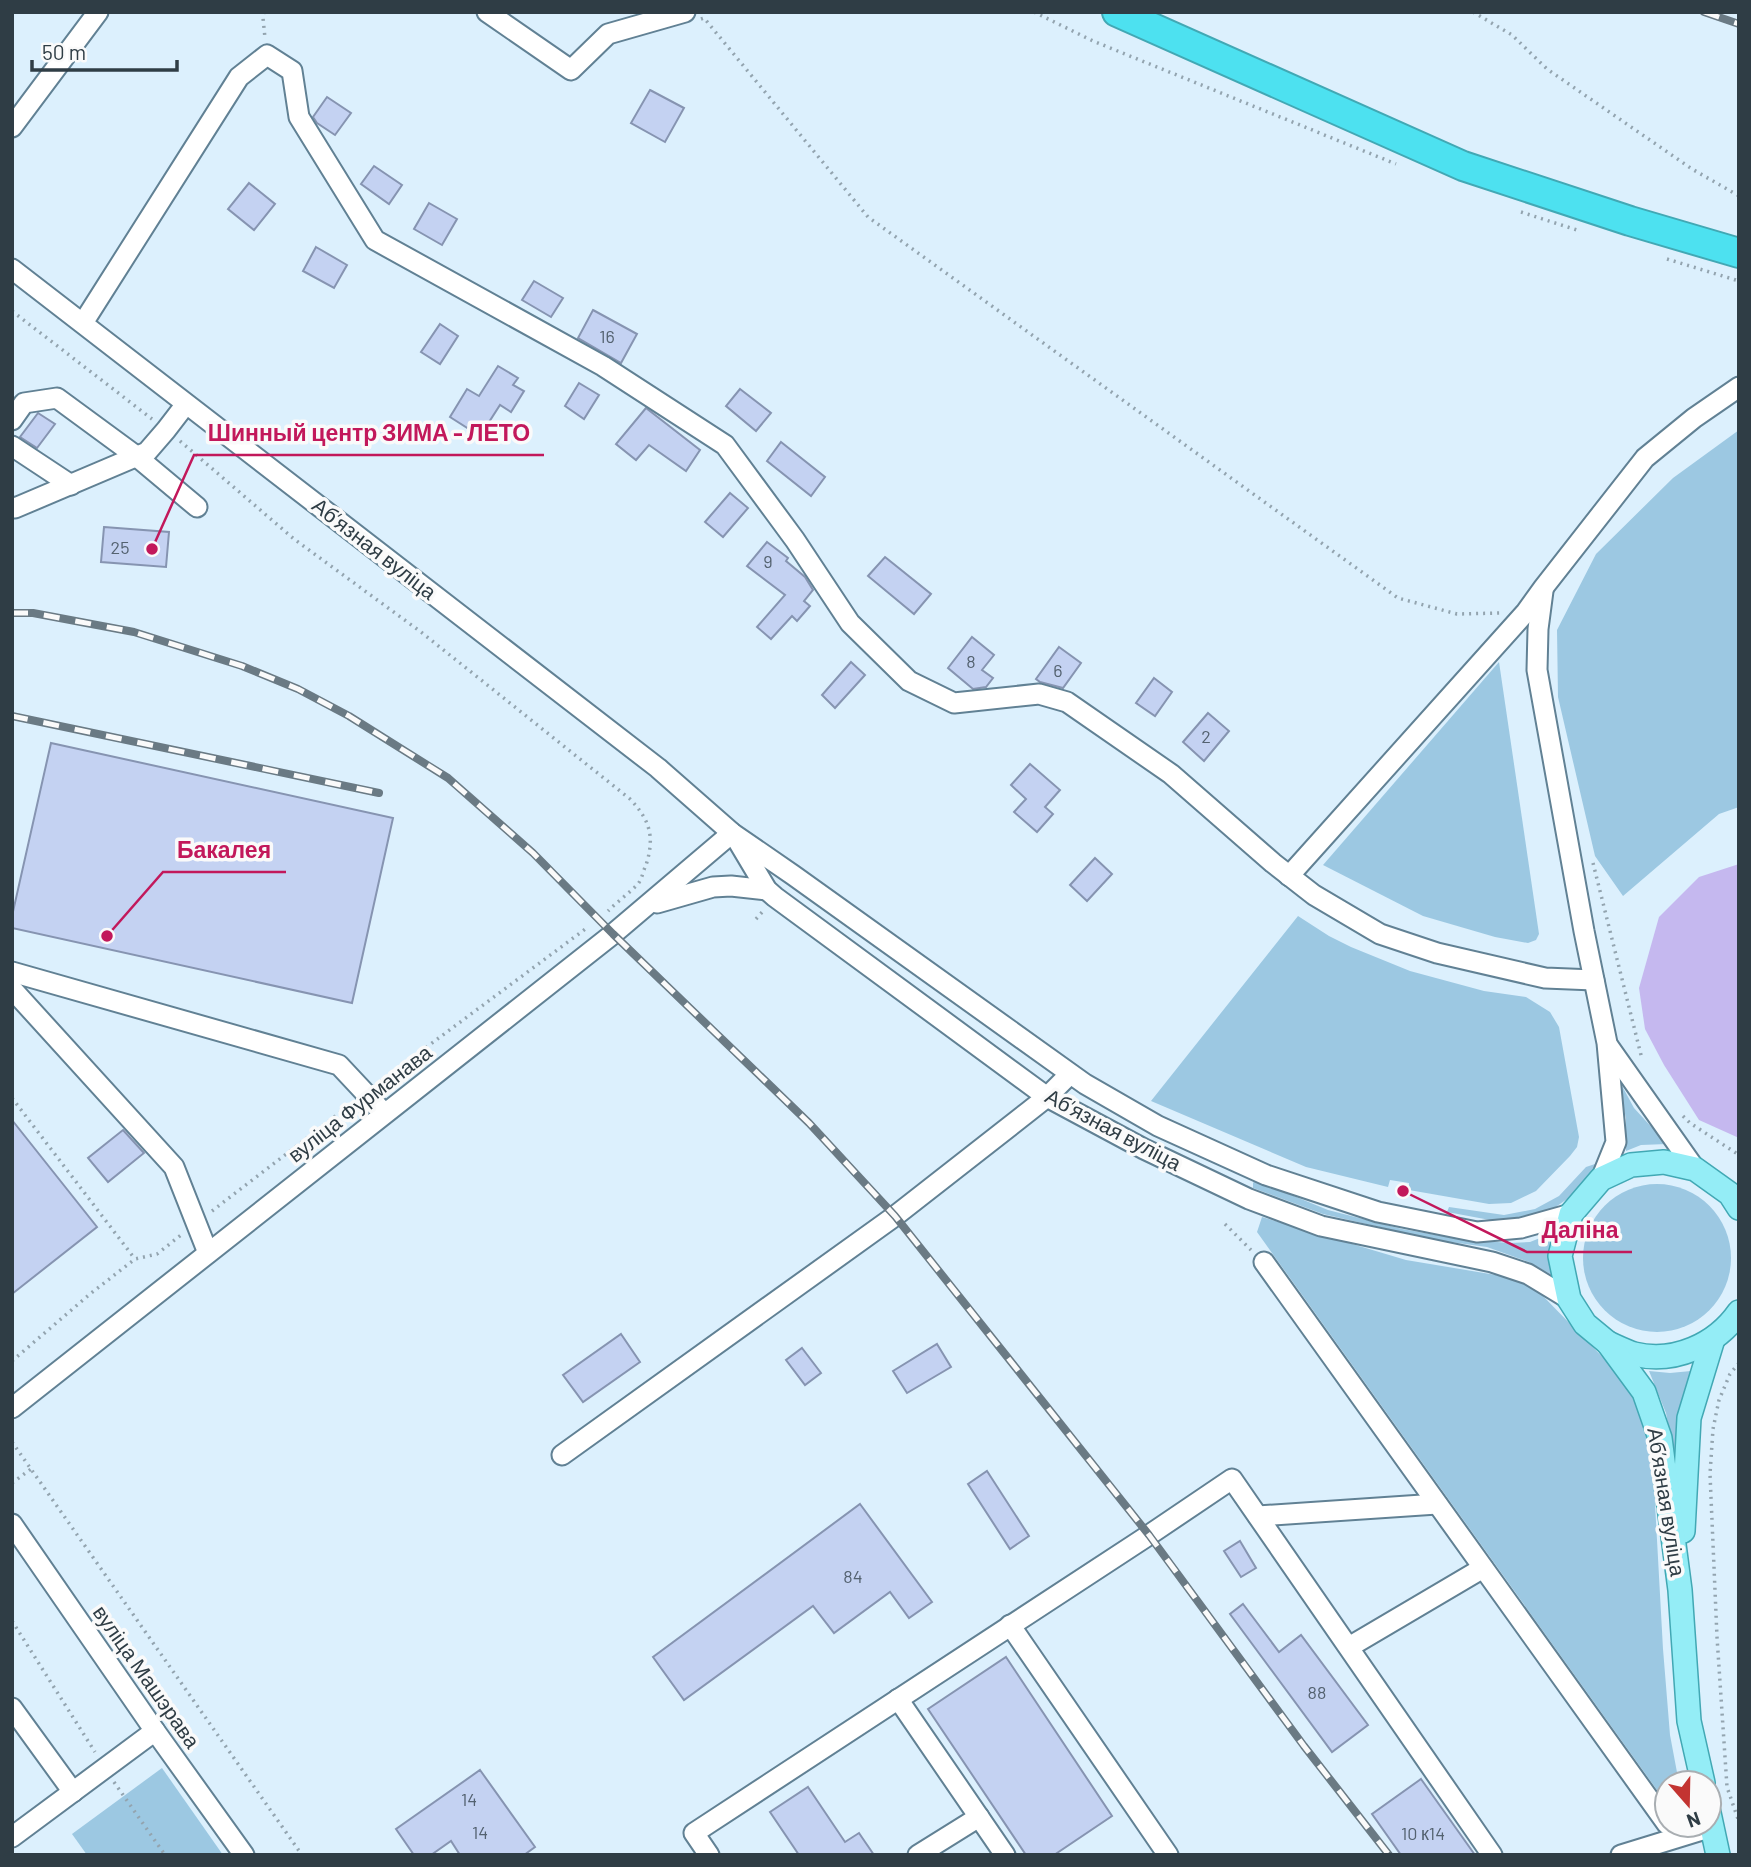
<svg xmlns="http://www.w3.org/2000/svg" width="1751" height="1867" viewBox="0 0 1751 1867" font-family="Barlow,sans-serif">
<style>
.green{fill:#9cc8e2}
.water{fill:#c5b8ef}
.building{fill:#c4d2f2;stroke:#8694b1;stroke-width:2}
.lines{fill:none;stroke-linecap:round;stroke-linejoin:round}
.minor-casing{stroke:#618194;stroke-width:23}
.major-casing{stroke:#42a8b4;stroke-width:26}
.highway-casing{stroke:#42a8b4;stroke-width:32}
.path{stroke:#93a4af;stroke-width:3.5;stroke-dasharray:2 5;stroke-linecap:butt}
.minor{stroke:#fff;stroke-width:19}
.major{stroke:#94edf6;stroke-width:23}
.highway{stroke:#4de1f0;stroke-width:28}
.rail-casing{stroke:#6a7a84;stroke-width:8}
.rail{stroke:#fafafa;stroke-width:5;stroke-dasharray:16;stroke-linecap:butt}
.labels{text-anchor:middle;stroke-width:7;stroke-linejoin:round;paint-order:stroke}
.number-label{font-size:18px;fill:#546270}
.street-label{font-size:21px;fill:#2f3d45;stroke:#fafafa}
.leader{fill:none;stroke:#c2185b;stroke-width:2.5}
.callout-dot{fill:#c2185b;stroke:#fafafa;stroke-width:2.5}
.callout-label{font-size:23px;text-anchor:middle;font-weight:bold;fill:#c2185b;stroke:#fafafa;stroke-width:7;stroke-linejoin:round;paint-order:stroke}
</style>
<rect width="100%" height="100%" fill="#dcf0fd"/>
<g class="green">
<path d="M1739,430V807L1719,814L1623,896L1595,856L1558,697L1557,630L1596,554L1673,478Z"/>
<path d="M1499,662L1539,934L1536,940L1528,943L1495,937L1423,916L1323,865Z"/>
<path d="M1298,916L1329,936L1351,947L1410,971L1484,991L1526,997L1550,1012L1559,1027L1579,1137L1577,1147L1570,1156L1536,1191L1511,1203L1489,1204L1409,1190V1183L1390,1180L1388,1187L1306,1167L1151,1101Z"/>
<path d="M1615,1073L1634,1108L1667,1144L1641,1145L1626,1151V1118Z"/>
<path d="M1598,1163L1580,1190L1547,1213L1516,1221L1490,1220L1447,1212L1449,1207L1504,1215L1535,1209L1559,1196L1586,1167Z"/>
<path d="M1255,1180L1328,1210L1402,1229L1459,1239L1510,1243L1530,1242L1555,1232L1551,1260L1552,1275L1529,1262L1487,1247L1436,1240L1323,1214L1253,1188V1183Z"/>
<circle cx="1657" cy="1258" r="74"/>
<path d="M1262,1217L1406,1260L1496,1275L1519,1281L1541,1294L1621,1376L1637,1398L1646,1431L1653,1467L1663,1649L1670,1735L1679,1783H1667V1804L1257,1232Z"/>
<path d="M1649,1371L1670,1373L1691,1371L1683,1398L1674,1456L1666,1413Z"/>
<path d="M162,1768L223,1855H87L72,1834Z"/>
</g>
<path class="water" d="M1739,864V1138L1699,1120L1664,1065L1645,1029L1639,988L1659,917L1699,877Z"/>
<g class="building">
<path d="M650,90L684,108L665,142L631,123Z"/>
<path d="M327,97L351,113L335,135L317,123L313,117Z"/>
<path d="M374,166L402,185L389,204L361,184Z"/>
<path d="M249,183L275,204L254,230L228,209Z"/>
<path d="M429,203L457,219L442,245L414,229Z"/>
<path d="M316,247L347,265L334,288L303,271Z"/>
<path d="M534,281L563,298L551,317L522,300Z"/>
<path d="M593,310L637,334L621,363L578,338Z"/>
<path d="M440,324L458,336L440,364L421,352Z"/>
<path d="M498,366L518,378L513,385L524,391L511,412L500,405L480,436L450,417L467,389L479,396Z"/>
<path d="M579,383L599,395L584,419L565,406Z"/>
<path d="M740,389L771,413L756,431L726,406Z"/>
<path d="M646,408L700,450L686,471L649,445L636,460L616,444Z"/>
<path d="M38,413L55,424L37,448L20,437Z"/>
<path d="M781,442L825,477L811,496L767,461Z"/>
<path d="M730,493L748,508L723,537L705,522Z"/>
<path d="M104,527L169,532L166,567L101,562Z"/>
<path d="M767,542L788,558L786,561L805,577L813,590L804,601L810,606L797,621L792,616L771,639L757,627L785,595L747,566Z"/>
<path d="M885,557L931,594L914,614L868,576Z"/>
<path d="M972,637L994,655L982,670L993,678L986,687L973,689L948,668Z"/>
<path d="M1059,647L1081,663L1063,688L1040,682L1036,679Z"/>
<path d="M851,662L865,675L835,708L822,695Z"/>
<path d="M1154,678L1172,692L1155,716L1136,703Z"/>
<path d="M1208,713L1229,731L1204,761L1183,742Z"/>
<path d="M51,743L393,818L352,1003L12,928V916Z"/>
<path d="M1030,764L1060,790L1045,807L1053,814L1037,832L1014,812L1026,799L1011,785Z"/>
<path d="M1095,858L1112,874L1087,901L1070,885Z"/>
<path d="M12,1120L97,1227L12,1294Z"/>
<path d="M123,1130L144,1153L108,1182L88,1158Z"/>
<path d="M621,1334L640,1362L583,1402L563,1375Z"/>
<path d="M937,1344L951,1367L907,1393L893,1371Z"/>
<path d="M802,1348L821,1373L805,1385L786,1360Z"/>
<path d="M987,1471L1029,1536L1010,1549L968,1484Z"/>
<path d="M860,1504L932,1602L909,1618L890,1592L834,1633L813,1606L684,1700L653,1657Z"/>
<path d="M1240,1541L1256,1568L1241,1577L1224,1551Z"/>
<path d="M1243,1604L1279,1652L1301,1635L1368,1725L1332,1752L1230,1614Z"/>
<path d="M1006,1657L1112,1816L1054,1855H1026L928,1709Z"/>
<path d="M480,1770L535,1847L524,1855H460L451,1841L431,1855H414L396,1829Z"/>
<path d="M1421,1779L1475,1855H1401L1372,1814Z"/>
<path d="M808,1787L845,1842L859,1833L874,1855H799L770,1812Z"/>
</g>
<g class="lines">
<defs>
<g id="minor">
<path d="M487,12L571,70L608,34L685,12"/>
<path d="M12,127L98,12"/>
<path d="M12,269L658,768L732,833L793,875L1085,1084L1158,1126L1266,1175L1378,1212L1477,1232L1521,1228L1571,1214"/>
<path d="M83,323L239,77L267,55L292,71L299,117L375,240L603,366L725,445L795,540L850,623L909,681L954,703L1039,694L1067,702L1171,774L1273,863L1314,895L1380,934L1437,953L1545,978L1594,980"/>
<path d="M12,420L24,403L57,398L136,456L197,507"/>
<path d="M12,446L71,485"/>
<path d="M12,507L15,508L147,452L166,430L186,404"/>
<path d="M1543,591L1538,629L1537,670L1584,931L1607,1043L1616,1142L1601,1179"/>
<path d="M736,838L767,890L775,897L1047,1097L1144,1149L1249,1199L1321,1226L1492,1262L1528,1274L1569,1299"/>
<path d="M1289,876L1526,612L1544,587L1645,458L1694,418L1739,387"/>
<path d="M657,903L713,887L731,886L767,890"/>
<path d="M12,972L339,1065L384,1113"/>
<path d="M12,989L174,1167L208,1253"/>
<path d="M1609,1047L1695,1169"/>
<path d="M1264,1262L1667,1824"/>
<path d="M12,1408L613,934L732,833"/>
<path d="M562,1455L895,1216L1028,1112L1047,1097L1070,1074"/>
<path d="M1258,1516L1437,1504"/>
<path d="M12,1524L155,1731L244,1855"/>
<path d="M1010,1625L1168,1855"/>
<path d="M1349,1647L1483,1568"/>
<path d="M898,1699L1005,1855"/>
<path d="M12,1708L73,1792"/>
<path d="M12,1837L155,1731"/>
<path d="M709,1855L694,1833L1149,1535L1232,1479L1492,1855"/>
<path d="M918,1855L979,1817"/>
<path d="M1621,1855L1712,1827"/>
</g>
<g id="major">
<path d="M1608,1343C1617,1347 1625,1351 1634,1354C1674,1364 1716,1345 1739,1312"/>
<path d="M1683,1531L1689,1418L1713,1339"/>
<path d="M1703,1783L1689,1721L1680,1590L1660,1438L1644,1392L1608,1343L1585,1324L1569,1299L1560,1256L1571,1214L1601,1179L1631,1165L1664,1162L1695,1169L1730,1194L1739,1208"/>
<path d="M1709,1813L1718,1855"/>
</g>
<path id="highway" d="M1117,12L1463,166L1630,221L1739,253"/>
</defs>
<use href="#minor" class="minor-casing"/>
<use href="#major" class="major-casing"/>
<use href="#highway" class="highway-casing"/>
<g class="path">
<path d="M264,12L263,18L265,38"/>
<path d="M1034,12L1093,41L1396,164"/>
<path d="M1473,12L1512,35L1547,69L1692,169L1739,196"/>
<path d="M701,19L704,18L868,217L1398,598L1457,614L1500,613"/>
<path d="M1521,212L1580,231"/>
<path d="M1667,259L1739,281"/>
<path d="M12,311L152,419"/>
<path d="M180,441L294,539L421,632L630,799C650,820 655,837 646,865C643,871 642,880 637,885C628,894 617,902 608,911"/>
<path d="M1593,863L1642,1059"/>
<path d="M756,919L764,910"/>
<path d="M381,1081L588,927"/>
<path d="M12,1098L135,1259"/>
<path d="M1683,1116L1690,1123L1739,1155"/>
<path d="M212,1211L350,1105"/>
<path d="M1225,1224L1251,1250"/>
<path d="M12,1361L90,1294L135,1259L157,1254L181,1235"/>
<path d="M1739,1363L1730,1374L1719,1400L1713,1429L1710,1474L1717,1637L1727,1787L1739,1822"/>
<path d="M12,1442L302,1855"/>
<path d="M12,1483L31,1469"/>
<path d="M12,1621L95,1752"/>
<path d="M114,1782L165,1855"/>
</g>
<use href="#minor" class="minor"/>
<use href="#major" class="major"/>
<use href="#highway" class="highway"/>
<defs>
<g id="rail">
<path d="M1704,12L1739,24"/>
<path d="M12,613H33L134,632L242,666L298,689L349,716L448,778L533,853L613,934L809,1123L895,1216L1149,1535L1304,1746L1389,1855"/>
<path d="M12,716L379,793"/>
</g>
</defs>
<use href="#rail" class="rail-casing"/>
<use href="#rail" class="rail"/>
</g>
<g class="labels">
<g class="number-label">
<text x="607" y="343">16</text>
<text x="120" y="554">25</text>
<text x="768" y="568">9</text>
<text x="971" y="668">8</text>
<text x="1058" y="677">6</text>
<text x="1206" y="743">2</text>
<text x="853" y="1583">84</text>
<text x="1317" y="1699">88</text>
<text x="469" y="1806">14</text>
<text x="480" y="1839">14</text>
<text x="1423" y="1840">10 к14</text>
</g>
<g class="street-label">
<text transform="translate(374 549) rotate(38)" y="7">Абʼязная вуліца</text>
<text transform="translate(360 1104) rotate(-38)" y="7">вуліца Фурманава</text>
<text transform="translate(1113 1130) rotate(28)" y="7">Абʼязная вуліца</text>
<text transform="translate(1666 1502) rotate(81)" y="7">Абʼязная вуліца</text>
<text transform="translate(146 1677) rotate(55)" y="7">вуліца Машэрава</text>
</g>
</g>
<path class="leader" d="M152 549L194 455H544M107 936L163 872H286M1403 1191L1527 1252H1632"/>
<g class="callout-dot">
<circle cx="152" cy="549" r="7"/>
<circle cx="107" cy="936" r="7"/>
<circle cx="1403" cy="1191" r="7"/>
</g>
<g class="callout-label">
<text x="369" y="441">Шинный центр ЗИМА - ЛЕТО</text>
<text x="224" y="858">Бакалея</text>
<text x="1580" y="1238">Даліна</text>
</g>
<rect width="1751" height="1867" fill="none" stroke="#2f3d45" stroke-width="28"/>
<g transform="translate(1688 1804) rotate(160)"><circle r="33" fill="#fafafa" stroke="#a9aeb2" stroke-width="2"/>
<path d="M0-5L12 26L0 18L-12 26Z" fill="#c33431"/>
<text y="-10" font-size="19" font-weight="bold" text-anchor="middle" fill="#2f3d45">N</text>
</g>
<path d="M32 60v10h145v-10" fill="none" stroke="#2f3d45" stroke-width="3.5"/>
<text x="42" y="60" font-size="21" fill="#2f3d45" stroke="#fafafa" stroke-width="5" paint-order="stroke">50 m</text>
</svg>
